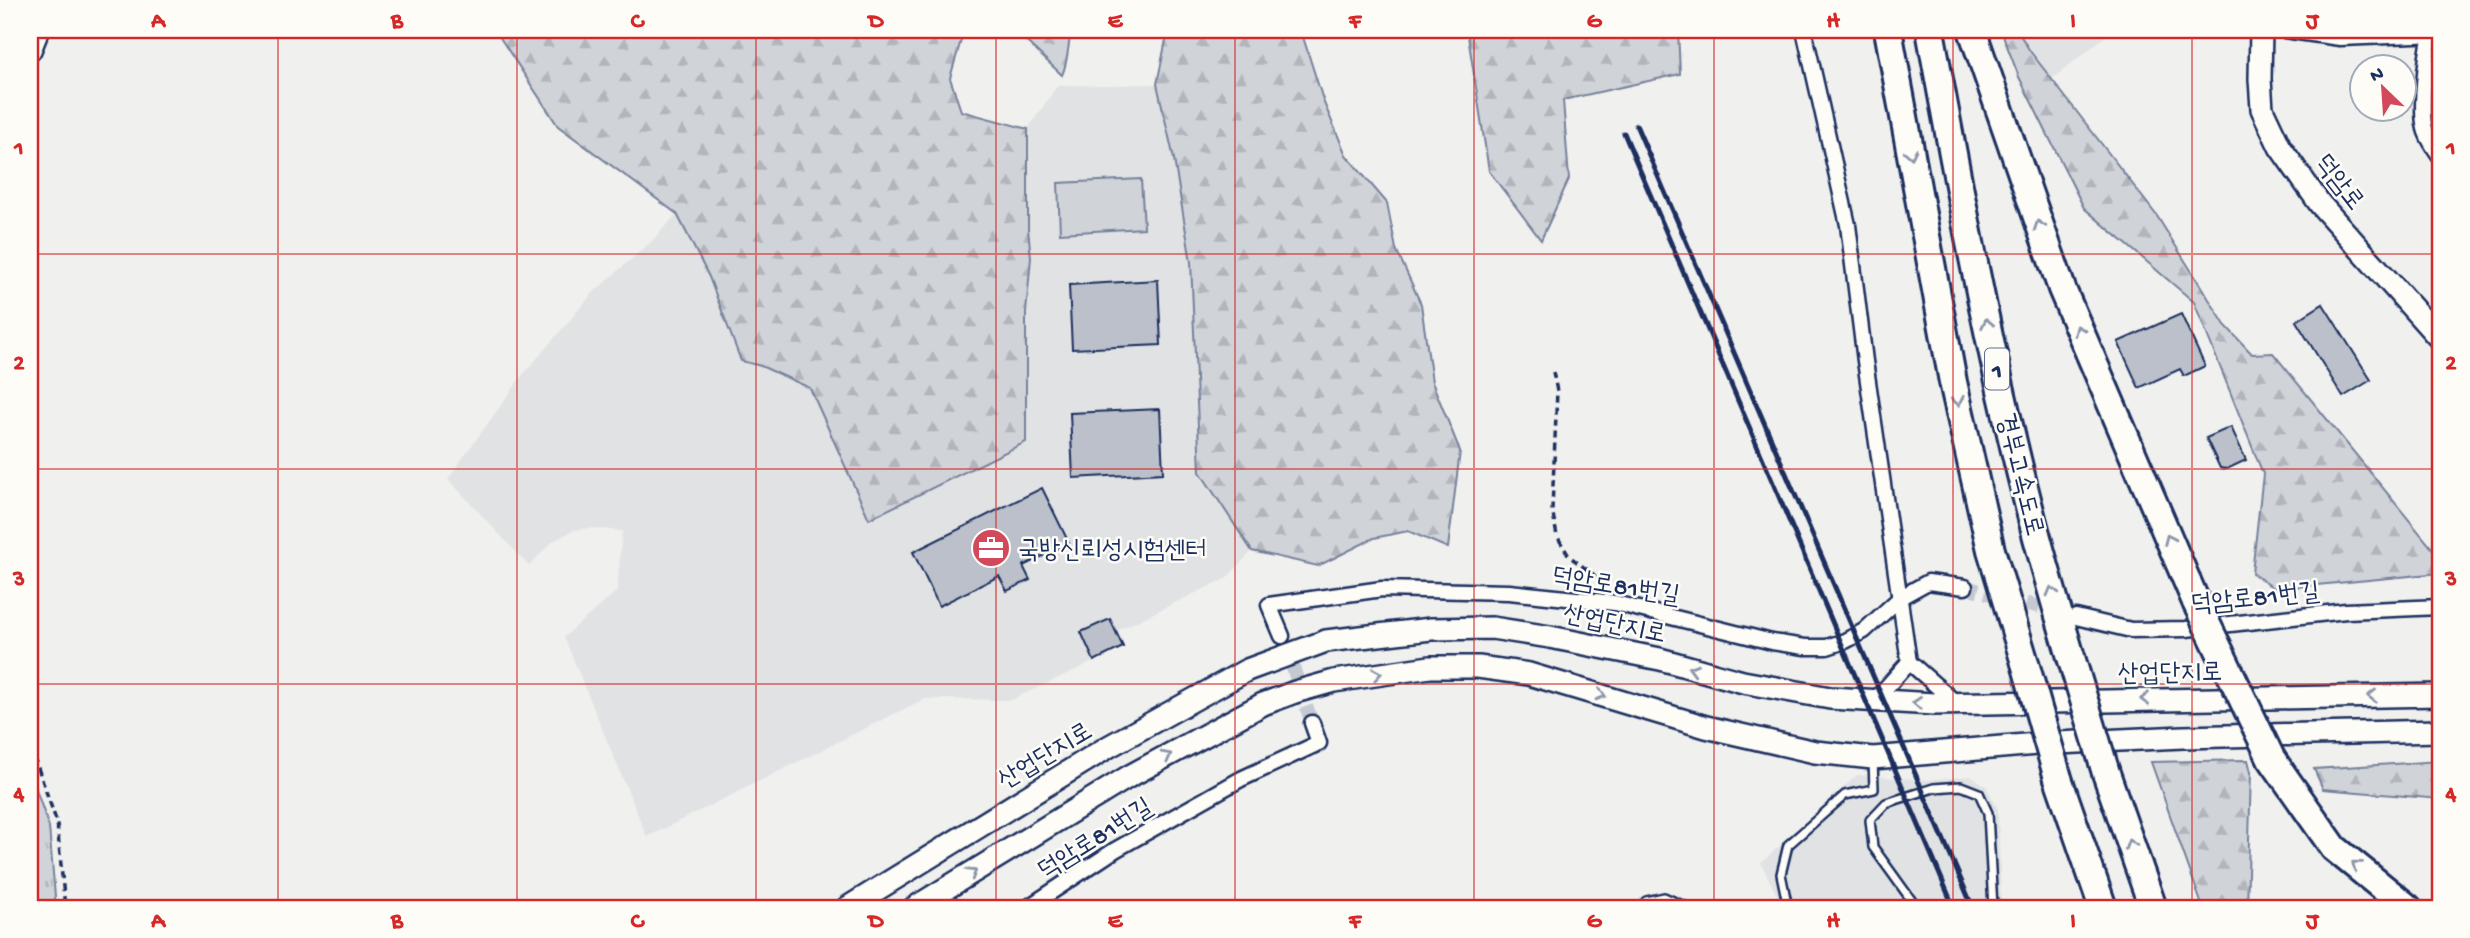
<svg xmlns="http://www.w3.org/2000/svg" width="2470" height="938" viewBox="0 0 2470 938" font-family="'Gochi Hand','Poor Story',sans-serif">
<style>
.built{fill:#e0e2e3}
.grass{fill:url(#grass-tufts);stroke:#76819b;stroke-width:2}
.forest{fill:url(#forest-firs);stroke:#76819b;stroke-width:2}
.pitch{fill:#d0d3d8;stroke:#76819b;stroke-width:2}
.building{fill:#bbc0ca;stroke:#1b2f5e;stroke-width:2}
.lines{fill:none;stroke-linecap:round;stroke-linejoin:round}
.street-tunnel{stroke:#c5c9d1;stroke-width:14;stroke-dasharray:14 7;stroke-linecap:butt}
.lane-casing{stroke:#1b2f5e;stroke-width:12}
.street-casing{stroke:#1b2f5e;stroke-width:19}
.secondary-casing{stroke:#1b2f5e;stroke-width:26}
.highway-casing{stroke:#1b2f5e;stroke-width:32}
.path{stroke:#1b2f5e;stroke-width:3.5;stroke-dasharray:7 5;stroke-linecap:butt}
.lane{stroke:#fdfcf7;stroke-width:7}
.street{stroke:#fdfcf7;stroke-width:14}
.secondary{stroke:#fdfcf7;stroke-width:21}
.highway{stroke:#fdfcf7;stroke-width:26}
.rail{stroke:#1b2f5e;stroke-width:5}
.highway-bridge-casing{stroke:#1b2f5e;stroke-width:32;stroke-linecap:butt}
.highway-bridge{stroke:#fdfcf7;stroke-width:26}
.oneway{stroke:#8c96aa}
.grid{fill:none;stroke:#d62828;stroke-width:2;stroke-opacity:0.55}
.labels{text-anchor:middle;stroke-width:5;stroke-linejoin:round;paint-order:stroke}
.shield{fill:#fdfcf7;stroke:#5f6c8c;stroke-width:2}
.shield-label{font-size:24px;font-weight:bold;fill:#1b2f5e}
.street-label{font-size:26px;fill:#1b2f5e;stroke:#fdfcf7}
.poi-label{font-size:26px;fill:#1b2f5e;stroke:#fdfcf7;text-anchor:start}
.neatline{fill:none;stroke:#d62828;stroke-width:2.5}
.grid-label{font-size:23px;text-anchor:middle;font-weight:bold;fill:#d62828}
</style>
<defs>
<pattern id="grass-tufts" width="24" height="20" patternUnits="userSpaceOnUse" patternTransform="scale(1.75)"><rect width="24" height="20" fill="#d0d3d8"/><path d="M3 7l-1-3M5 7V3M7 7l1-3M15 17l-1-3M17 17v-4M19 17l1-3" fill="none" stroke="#b2b5bc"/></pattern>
<pattern id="forest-firs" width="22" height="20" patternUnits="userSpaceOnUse" patternTransform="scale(1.75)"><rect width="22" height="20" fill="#d0d3d8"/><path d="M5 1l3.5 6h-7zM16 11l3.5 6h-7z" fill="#b2b5bc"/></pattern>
</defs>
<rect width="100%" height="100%" fill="#f0f0ee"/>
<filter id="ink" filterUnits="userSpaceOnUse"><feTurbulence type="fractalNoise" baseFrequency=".0143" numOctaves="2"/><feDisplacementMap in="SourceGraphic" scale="14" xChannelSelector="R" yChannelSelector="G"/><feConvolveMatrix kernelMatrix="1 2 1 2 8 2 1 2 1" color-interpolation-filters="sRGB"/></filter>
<g filter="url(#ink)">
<g class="built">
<path d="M2017,30H2113L2052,79Z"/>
<path d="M1157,84L1174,159L1191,262L1200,472L1252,551L1227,578L1118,630L1125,647L1011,700L924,699L647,837L564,637L617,591L622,531L590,528L574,530L553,541L529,566L448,479L522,376L593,293L651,242L677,214L709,277L741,361L761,366L810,388L869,519L1025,344L1031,257L1028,229V129L1057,86Z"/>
<path d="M1857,775L1926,780L1972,776L1986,786L1998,809L2001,900L2005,908H1783L1761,863Z"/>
</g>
<path class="grass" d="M30,772L49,827L56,908H30Z"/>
<g class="forest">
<path d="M495,30H964L950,78L961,111L1028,129V229L1031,257L1026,313V442L869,519L810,388L761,366L741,361L709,277L677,214L558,126Z"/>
<path d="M1014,30H1072C1067,45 1069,60 1062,75Z"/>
<path d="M1168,30H1304L1303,37L1324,103L1346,155L1387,203L1396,249L1421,304L1432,382L1460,451L1448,548L1408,531L1374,538L1318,566L1252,551L1200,472L1191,262L1174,159L1157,84Z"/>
<path d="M1467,30H1678L1680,74L1563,100L1569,179L1541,240L1489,171Z"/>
<path d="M2001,30H2017L2030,51L2157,216L2225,325L2252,354L2273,353L2440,558V573L2275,589L2252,573L2263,474L2194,302L2084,208L2019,77Z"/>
<path d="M2248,760L2251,772L2247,908H2203L2151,762Z"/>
<path d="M2440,761V799L2323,789L2314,769Z"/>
</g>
<path class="pitch" d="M1141,179L1144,228L1060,233L1058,183Z"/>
<g class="building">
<path d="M1158,280L1161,345L1072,349L1069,285Z"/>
<path d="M2323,304L2371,380L2343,397L2296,321Z"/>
<path d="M2181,314L2205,366L2184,376L2180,369L2139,388L2118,342Z"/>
<path d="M1160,409L1163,473L1073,478L1070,413Z"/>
<path d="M2231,427L2246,460L2227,469L2220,468L2206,438Z"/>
<path d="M1042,488L1069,543L1023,566L1030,580L1007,591L999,576L939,606L913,552Z"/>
<path d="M1110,619L1123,647L1094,661L1081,632Z"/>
</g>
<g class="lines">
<g class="street-tunnel">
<path d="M1965,587L2059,612"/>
<path d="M1286,647L1312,723"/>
</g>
<defs>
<g id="lane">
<path d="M1646,901L1664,897L1689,908"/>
<path d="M1788,908L1781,874L1788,845L1845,795L1874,789L1873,759"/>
<path d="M1917,908L1873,847L1870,820L1886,803L1934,788L1961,786L1979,793L1988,813L1993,908"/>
</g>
<g id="street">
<path d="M1804,30L1848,225L1865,361L1909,662L1956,703"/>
<path d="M2284,30L2340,38L2440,34"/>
<path d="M2431,34C2426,56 2419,113 2426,132C2429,140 2435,149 2440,156"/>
<path d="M2076,617L2131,630L2186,629L2346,611L2440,607"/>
<path d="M1282,636L1269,605L1382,589L1509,592L1615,603L1772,642L1805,647H1827L1845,641L1864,631L1901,597L1928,582L1965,587"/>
<path d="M1875,700L1909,662"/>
<path d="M1027,908L1115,850L1241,779L1319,743L1312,723"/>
</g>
<g id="secondary">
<path d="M2261,30L2260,79L2262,109L2280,147L2320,204L2440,339"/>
<path d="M30,50L38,30"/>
<path d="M847,908L1108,747L1247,670L1326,641L1431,629L1492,628L1550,637L1660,659L1743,682L1830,698L1934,704L2440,695"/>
<path d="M914,908L1128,777L1263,704L1295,692L1334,681L1430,667H1478L1529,674L1706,727L1815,752L1873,758L2037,744L2183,737L2440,731"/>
</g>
<g id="highway">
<path d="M1888,30L1953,382L1991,550L2025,663"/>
<path d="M1930,30C1959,188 1988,347 2028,503C2041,555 2056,606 2071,657"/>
<path d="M1972,30L2062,289L2196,602"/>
<path d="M2271,758L2334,848L2408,908"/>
<path d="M2106,773L2153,908"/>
<path d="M2058,778L2103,908"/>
</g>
</defs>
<use href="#lane" class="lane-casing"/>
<use href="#street" class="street-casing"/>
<use href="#secondary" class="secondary-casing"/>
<use href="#highway" class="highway-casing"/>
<g class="path">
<path d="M1553,372L1557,391L1552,509L1557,536L1569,556L1594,575L1603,588"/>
<path d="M30,745L57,823L65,908"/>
</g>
<use href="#lane" class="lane"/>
<use href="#street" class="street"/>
<use href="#secondary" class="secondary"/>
<use href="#highway" class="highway"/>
<g class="rail">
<path d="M1636,125L1973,908"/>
<path d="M1624,133L1954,908"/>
</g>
<defs>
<g id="highway-bridge">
<path d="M2196,602L2271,758"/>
<path d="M2071,657L2106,773"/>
<path d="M2025,663L2058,778"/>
</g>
</defs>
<use href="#highway-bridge" class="highway-bridge-casing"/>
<use href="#highway-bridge" class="highway-bridge"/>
</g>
<defs><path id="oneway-chevron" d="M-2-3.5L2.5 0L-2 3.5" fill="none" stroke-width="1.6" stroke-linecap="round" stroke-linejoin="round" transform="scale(1.75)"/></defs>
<g class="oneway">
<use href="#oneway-chevron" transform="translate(1911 154) rotate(79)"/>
<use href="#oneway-chevron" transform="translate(2039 225) rotate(-109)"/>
<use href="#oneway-chevron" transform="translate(1987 323) rotate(-102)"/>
<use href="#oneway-chevron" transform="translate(2079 330) rotate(-113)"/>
<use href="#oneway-chevron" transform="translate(1958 401) rotate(78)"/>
<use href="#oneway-chevron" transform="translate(2169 539) rotate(-113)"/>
<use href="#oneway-chevron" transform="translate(2052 591) rotate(-105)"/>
<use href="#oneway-chevron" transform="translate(1693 669) rotate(-165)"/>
<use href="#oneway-chevron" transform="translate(1377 674) rotate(-9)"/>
<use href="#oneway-chevron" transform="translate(1601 695) rotate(17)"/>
<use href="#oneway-chevron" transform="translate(2372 696) rotate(180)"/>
<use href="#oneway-chevron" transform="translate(2145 699) rotate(179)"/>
<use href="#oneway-chevron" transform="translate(1917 703) rotate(-177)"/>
<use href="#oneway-chevron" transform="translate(1167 756) rotate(-28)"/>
<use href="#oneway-chevron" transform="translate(2130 844) rotate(-109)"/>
<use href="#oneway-chevron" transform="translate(2356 865) rotate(-141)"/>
<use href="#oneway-chevron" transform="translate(972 873) rotate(-31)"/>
</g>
</g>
<path class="grid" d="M278,30V908M517,30V908M756,30V908M996,30V908M1235,30V908M1474,30V908M1714,30V908M1953,30V908M2192,30V908M30,254H2440M30,469H2440M30,684H2440"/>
<defs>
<symbol id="office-disc" viewBox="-11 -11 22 22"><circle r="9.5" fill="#d1495b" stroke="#fdfcf7"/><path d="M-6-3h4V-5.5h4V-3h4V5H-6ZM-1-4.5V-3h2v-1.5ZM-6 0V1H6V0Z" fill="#fff"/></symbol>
</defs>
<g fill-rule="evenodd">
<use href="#office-disc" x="969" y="526" width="44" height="44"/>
</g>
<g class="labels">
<rect class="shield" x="1985" y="348.5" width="24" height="41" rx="5"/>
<g class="shield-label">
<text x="1997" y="377">1</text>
</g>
<g class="street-label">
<text transform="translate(2341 181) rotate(52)" y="9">덕암로</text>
<text transform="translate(2022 474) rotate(76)" y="9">경부고속도로</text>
<text transform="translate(1616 584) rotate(9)" y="9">덕암로81번길</text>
<text transform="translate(2255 596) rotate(-6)" y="9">덕암로81번길</text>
<text transform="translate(1615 622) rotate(12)" y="9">산업단지로</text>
<text transform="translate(2170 671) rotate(-1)" y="9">산업단지로</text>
<text transform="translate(1044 754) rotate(-31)" y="9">산업단지로</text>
<text transform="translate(1094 837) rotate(-32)" y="9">덕암로81번길</text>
</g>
<g class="poi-label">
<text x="1018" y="557">국방신뢰성시험센터</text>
</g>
</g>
<rect width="2470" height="938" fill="none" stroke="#fdfcf7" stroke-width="77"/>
<g transform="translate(2383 88) rotate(335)"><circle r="33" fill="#fdfcf7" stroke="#a3aaba" stroke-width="2"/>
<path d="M0-5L12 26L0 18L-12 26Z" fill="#d1495b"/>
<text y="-10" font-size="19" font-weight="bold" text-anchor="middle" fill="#1b2f5e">N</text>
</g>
<rect x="38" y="38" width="2394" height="862" class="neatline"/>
<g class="grid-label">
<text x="158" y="27">A</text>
<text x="397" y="27">B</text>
<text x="637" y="27">C</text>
<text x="876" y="27">D</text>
<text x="1115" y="27">E</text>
<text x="1355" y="27">F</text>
<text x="1594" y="27">G</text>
<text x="1833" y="27">H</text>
<text x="2073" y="27">I</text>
<text x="2312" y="27">J</text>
<text x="19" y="154">1</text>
<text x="2451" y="154">1</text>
<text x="19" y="369">2</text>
<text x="2451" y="369">2</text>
<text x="19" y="585">3</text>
<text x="2451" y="585">3</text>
<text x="19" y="800">4</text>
<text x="2451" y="800">4</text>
<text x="158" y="927">A</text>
<text x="397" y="927">B</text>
<text x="637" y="927">C</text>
<text x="876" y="927">D</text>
<text x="1115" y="927">E</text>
<text x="1355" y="927">F</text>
<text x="1594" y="927">G</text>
<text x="1833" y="927">H</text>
<text x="2073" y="927">I</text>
<text x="2312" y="927">J</text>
</g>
</svg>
